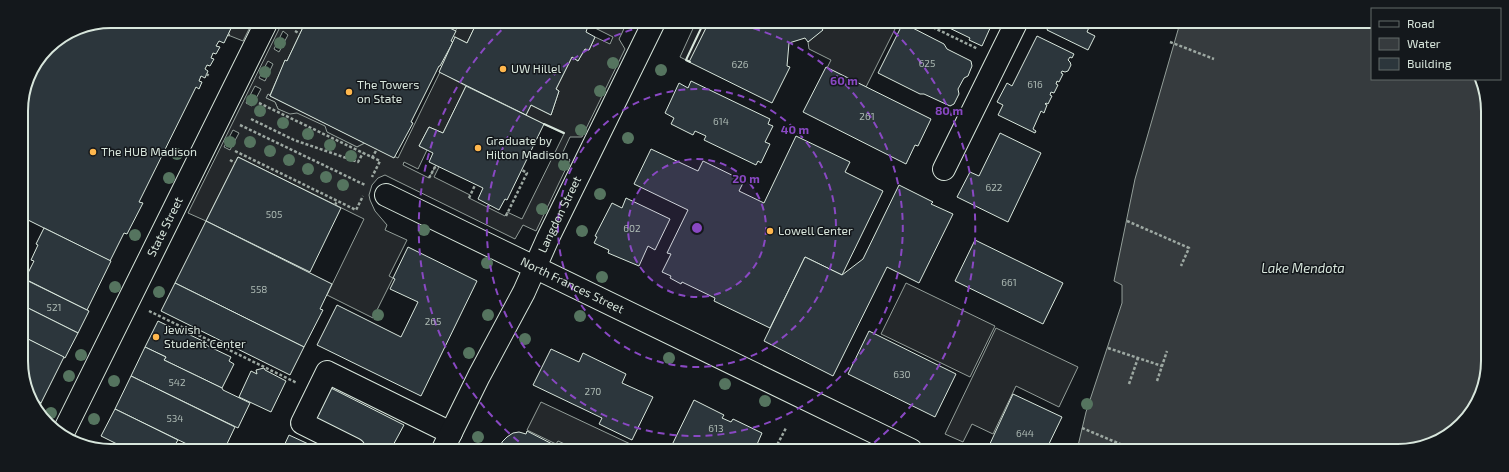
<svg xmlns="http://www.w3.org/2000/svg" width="1509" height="472" viewBox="0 0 1509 472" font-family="'Exo 2',sans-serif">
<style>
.green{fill:#202428;stroke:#939e99}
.parking{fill:#24282b;stroke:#939e99;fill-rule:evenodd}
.water{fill:#363b3e;stroke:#939e99}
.building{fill:#2c363c;stroke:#d8e6dc}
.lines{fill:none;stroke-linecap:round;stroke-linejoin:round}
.minor-casing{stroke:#d8e6dc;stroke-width:24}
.path{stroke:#9da8a2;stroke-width:2.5;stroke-dasharray:3 2;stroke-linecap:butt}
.minor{stroke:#14181c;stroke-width:22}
.fence{stroke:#d8e6dc;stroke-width:1;stroke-dasharray:5 2;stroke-linecap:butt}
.wall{stroke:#d8e6dc;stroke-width:2}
.tree{fill:#55745f}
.ring{fill:none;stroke:#8948c3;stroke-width:2;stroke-dasharray:7 5}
.poi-dot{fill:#ffb74d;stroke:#14181c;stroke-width:1.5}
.labels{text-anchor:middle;stroke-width:3;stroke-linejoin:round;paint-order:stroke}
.number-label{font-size:10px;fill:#adbab4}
.poi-label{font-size:12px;fill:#d8e6dc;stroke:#14181c;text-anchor:start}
.street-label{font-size:12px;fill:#d8e6dc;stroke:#14181c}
.water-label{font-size:13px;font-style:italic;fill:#d8e6dc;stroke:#14181c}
.rim{fill:none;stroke:#d8e6dc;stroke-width:2}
.centre{fill:#8948c3;stroke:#14181c;stroke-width:2}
.ring-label{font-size:12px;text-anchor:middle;font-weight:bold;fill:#8948c3;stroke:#14181c;stroke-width:3;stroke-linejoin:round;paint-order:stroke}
</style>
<rect width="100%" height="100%" fill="#14181c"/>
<g class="green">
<path d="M696,22H709L690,62L680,57Z"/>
<path d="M268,94L270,96L365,143L357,147L278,109L275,102L266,98Z"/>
</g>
<g class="parking">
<path d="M233,21H253L243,41L228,35Z"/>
<path d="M283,21H306L287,61H285L270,95L268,94L266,98L275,102L278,109L290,114L297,113L325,126L327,132L357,147L365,143L398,158L440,72L466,86L443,133L429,127L419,146L427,150L418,169L404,162L403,165L429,178L436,165L439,167L434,177L470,195L469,198L505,216L507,212L522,219L564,134L526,115L531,105L551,115L559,91L556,89L572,57L578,61L585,49L589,50L595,37L610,44L613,37L583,22H614L619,25L621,22H639L637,25L626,24L622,33L619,39L625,49L582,137H570L563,152L570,160L536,231L523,225L515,239L395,180L385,175L378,178L372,185L369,195L370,200L375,211L387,225L385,230L407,240L389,276L393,278L373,318L327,295L364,219L238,157L206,221L188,213ZM283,31L288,35L279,52L274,49ZM268,61L273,64L265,81L259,78ZM255,86L261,89L252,106L246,103ZM233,130L239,133L230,150L224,147Z"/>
<path d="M460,22H477L467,43L453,36Z"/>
<path d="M826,23H898L866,87L827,68L831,60L809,49L808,42L822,30Z"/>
<path d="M906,283L995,326L970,377L881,334Z"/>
<path d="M996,328L1078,367L1059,407L1016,386L993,434L972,424L963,442L945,434Z"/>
<path d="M541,402L641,449H576L558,441L556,444L527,430Z"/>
</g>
<path class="water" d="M1180,23L1372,24V79H1478L1486,94L1485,384L1457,429L1403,451L1077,450L1086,412L1122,303V285L1114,281L1135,179Z"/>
<g class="building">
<path d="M111,21L234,22L224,43L219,41L216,46L220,47L216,54L213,53L211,58L214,59L210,66L207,65L205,69L208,71L205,78L201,76L199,81L202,82L199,89L196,87L139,202L143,203L127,234L124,233L110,261L22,217L21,106L28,76L48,47L77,28Z"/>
<path d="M306,21L437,22L456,31L451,41L453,42L440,66H439L411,122L413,123L394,158L270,96L285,60L287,61Z"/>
<path d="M477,22H581L588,26L586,32L595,37L589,50L585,49L578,61L572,57L556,89L559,91L551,115L531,105L526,115L439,72L455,37L467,43Z"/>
<path d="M709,22L820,23L819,25L823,30L808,42L805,38L789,43L787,66L790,67L772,103L689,62Z"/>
<path d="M903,23L944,44L947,49L971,61L972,66L968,76L964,78L958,89L959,94L954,104L950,106L924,94H920L878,73Z"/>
<path d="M939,23H986L991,26L982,46L969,40L970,38Z"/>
<path d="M1050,23H1091L1087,32L1095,36L1088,50L1047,30Z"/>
<path d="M1037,36L1074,54L1072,58L1070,57L1068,60L1070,62L1071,65L1068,71L1065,72L1062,71L1061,73L1063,74L1059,82L1057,81L1056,84L1058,85L1054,93L1051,92L1050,95L1052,96L1048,104L1046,103L1045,104L1047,105L1044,113L1041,111L1033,129L1036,131L1035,133L998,115L1003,105L997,102L1007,83L1012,86Z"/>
<path d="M826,67L931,119L918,146L915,145L906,164L803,112Z"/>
<path d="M691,81L770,119L768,124L773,126L765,142L770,144L761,163L758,161L756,165L704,140L706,136L695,131L693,135L671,124L674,118L665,113L679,83L688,88Z"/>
<path d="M466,86L544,124L507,200L505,199L499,210L478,199L483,188L429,162L433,153L419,146L429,127L443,133Z"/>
<path d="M1000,133L1041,153L1008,222L957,197L970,172L979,176Z"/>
<path d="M796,136L850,162L845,172L883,191L842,275L805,257L770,328L714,301L715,298L682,282L681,284L670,278L671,276L662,272L671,254L667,253L688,210L634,184L651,149L698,171L703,161L744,181L739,191L764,203Z"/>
<path d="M238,157L341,208L310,272L206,221Z"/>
<path d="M899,185L933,202L931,204L953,214L919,283L887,267L833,376L764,341L805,257L842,275L863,259Z"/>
<path d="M626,198L670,219L655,250L648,246L639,266L608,253L609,250L594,243L597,237L595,236L612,203L622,208Z"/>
<path d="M206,221L332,284L320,309L323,310L304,347L175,283Z"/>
<path d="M44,228L111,261L87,310L25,279L34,261L31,260L38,245L36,244Z"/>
<path d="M975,240L1063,283L1043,324L955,281Z"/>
<path d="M408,247L477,281L421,396L317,345L337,305L401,337L418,302L390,289L395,279L393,278Z"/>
<path d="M22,278L89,311L78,333L22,305Z"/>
<path d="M175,283L304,347L290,375L161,311Z"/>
<path d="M22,305L78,333L65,358L22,336Z"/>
<path d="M158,321L187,335L188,334L207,343L206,345L231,357L229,361L234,364L222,388L164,360L166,357L145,347Z"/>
<path d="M869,331L956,374L935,417L848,374Z"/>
<path d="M22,336L64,357L41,403L34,399L23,378Z"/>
<path d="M145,347L166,357L164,360L222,388L223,390L250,403L238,428L131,376Z"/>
<path d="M551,349L579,362L583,353L626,374L622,383L653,397L632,440L599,424L602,418L533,385Z"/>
<path d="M264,368L265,370L286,381L271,412L239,397L251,371L257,374L256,370Z"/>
<path d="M131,376L235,427L225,448H195L115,409Z"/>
<path d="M327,386L404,425L391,449H364L310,421Z"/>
<path d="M1013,394L1062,417L1046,450H991L988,448Z"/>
<path d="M34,399L41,403L39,408Z"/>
<path d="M694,400L724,415L722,418L731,422L733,419L762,433L755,449H670Z"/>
<path d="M115,409L178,440L173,448H125L101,436Z"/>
<path d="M527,431L558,447L560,444L570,449H501L502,442L507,437L513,433L519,432L526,434Z"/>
<path d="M289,435L317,448H283Z"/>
</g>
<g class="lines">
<defs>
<g id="minor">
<path d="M944,169L1016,23"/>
<path id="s1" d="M386,195L911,450"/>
<path id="s2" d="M63,433L267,21"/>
<path d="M354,449L302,423L327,372L451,433"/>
<path id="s3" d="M443,449L479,376L524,292L548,238L654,22"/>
</g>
</defs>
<use href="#minor" class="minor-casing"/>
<g class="path">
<path d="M294,21L298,23"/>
<path d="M924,23L978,49"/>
<path d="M295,31L300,34"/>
<path d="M228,35H230"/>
<path d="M1170,42L1214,59"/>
<path d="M206,74L210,76"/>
<path d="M259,103L380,161L372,177"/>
<path d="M251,119L294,140L358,162L363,153"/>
<path d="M240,125L365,185"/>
<path d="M235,151L356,210L363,196"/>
<path d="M372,158L377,149"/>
<path d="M230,160L235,163"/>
<path d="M429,178L436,165"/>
<path d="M469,198L475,185"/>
<path d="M335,205L337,201"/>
<path d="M488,207L489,205"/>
<path d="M506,216L527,173L522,170"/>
<path d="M1127,221L1189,248L1181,266"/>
<path d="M149,311L297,383"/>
<path d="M1108,348L1162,366"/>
<path d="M1157,381L1167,351"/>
<path d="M1129,384L1138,358"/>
<path d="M1082,428L1125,446L1123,450"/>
<path d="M775,449L786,428"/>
</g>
<use href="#minor" class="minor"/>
<path class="fence" d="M614,22L620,25L621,22"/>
<g class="wall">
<path d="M690,62L686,60L704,22"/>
<path d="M544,124L564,133"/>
</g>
</g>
<g class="tree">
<circle cx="280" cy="43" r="6"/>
<circle cx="613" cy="63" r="6"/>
<circle cx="661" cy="70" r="6"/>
<circle cx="265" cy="72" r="6"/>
<circle cx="600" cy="91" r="6"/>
<circle cx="252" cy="100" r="6"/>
<circle cx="260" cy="111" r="6"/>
<circle cx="283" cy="123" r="6"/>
<circle cx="581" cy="130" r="6"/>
<circle cx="308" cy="134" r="6"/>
<circle cx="628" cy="138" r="6"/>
<circle cx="230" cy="142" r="6"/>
<circle cx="250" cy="142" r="6"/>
<circle cx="330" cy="145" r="6"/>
<circle cx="270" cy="151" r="6"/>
<circle cx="177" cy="154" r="6"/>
<circle cx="351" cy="156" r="6"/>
<circle cx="289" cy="160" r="6"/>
<circle cx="564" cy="165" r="6"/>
<circle cx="308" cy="169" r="6"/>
<circle cx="326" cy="177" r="6"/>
<circle cx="169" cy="178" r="6"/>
<circle cx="343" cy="185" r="6"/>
<circle cx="600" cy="194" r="6"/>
<circle cx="542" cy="209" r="6"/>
<circle cx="424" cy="230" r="6"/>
<circle cx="582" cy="231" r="6"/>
<circle cx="135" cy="235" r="6"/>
<circle cx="487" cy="263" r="6"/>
<circle cx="602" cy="277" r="6"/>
<circle cx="115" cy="287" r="6"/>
<circle cx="159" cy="292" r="6"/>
<circle cx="378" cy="315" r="6"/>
<circle cx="488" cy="315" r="6"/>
<circle cx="580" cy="316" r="6"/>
<circle cx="525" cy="339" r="6"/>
<circle cx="469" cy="353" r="6"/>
<circle cx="81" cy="355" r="6"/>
<circle cx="669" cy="358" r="6"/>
<circle cx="69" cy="376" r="6"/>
<circle cx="114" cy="381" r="6"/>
<circle cx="725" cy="384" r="6"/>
<circle cx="765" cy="401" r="6"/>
<circle cx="1087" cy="404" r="6"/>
<circle cx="51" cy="413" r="6"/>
<circle cx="94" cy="419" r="6"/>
<circle cx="478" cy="437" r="6"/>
</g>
<circle cx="697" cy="228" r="69" fill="#8948c3" fill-opacity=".12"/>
<g class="ring">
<circle cx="697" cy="228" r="69"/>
<circle cx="697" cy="228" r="139"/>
<path d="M730 23A208 208 0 1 1 666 22"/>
<path d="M528 449A278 278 0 0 1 509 23M885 23A278 278 0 0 1 866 449"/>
</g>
<g class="poi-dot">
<circle cx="503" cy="69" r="4"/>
<circle cx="349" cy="92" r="4"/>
<circle cx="478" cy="148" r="4"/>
<circle cx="93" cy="152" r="4"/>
<circle cx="770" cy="231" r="4"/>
<circle cx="156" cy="337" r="4"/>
</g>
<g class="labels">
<g class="number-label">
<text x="927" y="67">625</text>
<text x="740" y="68">626</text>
<text x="1035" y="88">616</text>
<text x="867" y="120">261</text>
<text x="721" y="125">614</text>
<text x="994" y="191">622</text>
<text x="274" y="218">505</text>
<text x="632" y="232">602</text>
<text x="1009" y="286">661</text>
<text x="259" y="293">558</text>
<text x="54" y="311">521</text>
<text x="433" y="325">265</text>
<text x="902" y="378">630</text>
<text x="177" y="386">542</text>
<text x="593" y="395">270</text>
<text x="175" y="422">534</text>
<text x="716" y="432">613</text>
<text x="1025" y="437">644</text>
</g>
<g class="poi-label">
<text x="511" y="73">UW Hillel</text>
<text x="357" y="89">The Towers<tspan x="357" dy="14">on State</tspan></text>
<text x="486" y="145">Graduate by<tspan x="486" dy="14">Hilton Madison</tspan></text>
<text x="101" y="156">The HUB Madison</text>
<text x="778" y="235">Lowell Center</text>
<text x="164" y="334">Jewish<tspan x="164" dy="14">Student Center</tspan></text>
</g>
<g class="street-label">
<text dy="4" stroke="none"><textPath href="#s3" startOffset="262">Langdon Street</textPath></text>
<text dy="4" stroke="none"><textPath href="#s2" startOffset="230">State Street</textPath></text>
<text dy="4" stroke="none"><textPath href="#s1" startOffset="207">North Frances Street</textPath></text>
</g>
<g class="water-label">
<text x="1303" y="273">Lake Mendota</text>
</g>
</g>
<path d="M0 0H1509V472H0ZM111 28H1398A83 83 0 0 1 1481 111V361A83 83 0 0 1 1398 444H111A83 83 0 0 1 28 361V111A83 83 0 0 1 111 28Z" fill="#14181c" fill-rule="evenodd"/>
<path class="rim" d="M111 28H1398A83 83 0 0 1 1481 111V361A83 83 0 0 1 1398 444H111A83 83 0 0 1 28 361V111A83 83 0 0 1 111 28Z"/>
<circle cx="697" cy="228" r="6" class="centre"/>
<g class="ring-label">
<text x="844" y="85">60 m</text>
<text x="949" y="115">80 m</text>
<text x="795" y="134">40 m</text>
<text x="746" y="183">20 m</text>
</g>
<rect x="1371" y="8" width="130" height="72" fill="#14181c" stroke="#626a69"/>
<rect x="1379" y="21" width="20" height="6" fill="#14181c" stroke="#626a69"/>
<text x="1407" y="28" font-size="12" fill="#d8e6dc">Road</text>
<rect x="1379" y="38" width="20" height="12" fill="#363b3e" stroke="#626a69"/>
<text x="1407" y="48" font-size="12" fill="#d8e6dc">Water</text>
<rect x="1379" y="58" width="20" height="12" fill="#2c363c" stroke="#626a69"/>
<text x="1407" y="68" font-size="12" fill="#d8e6dc">Building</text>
</svg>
